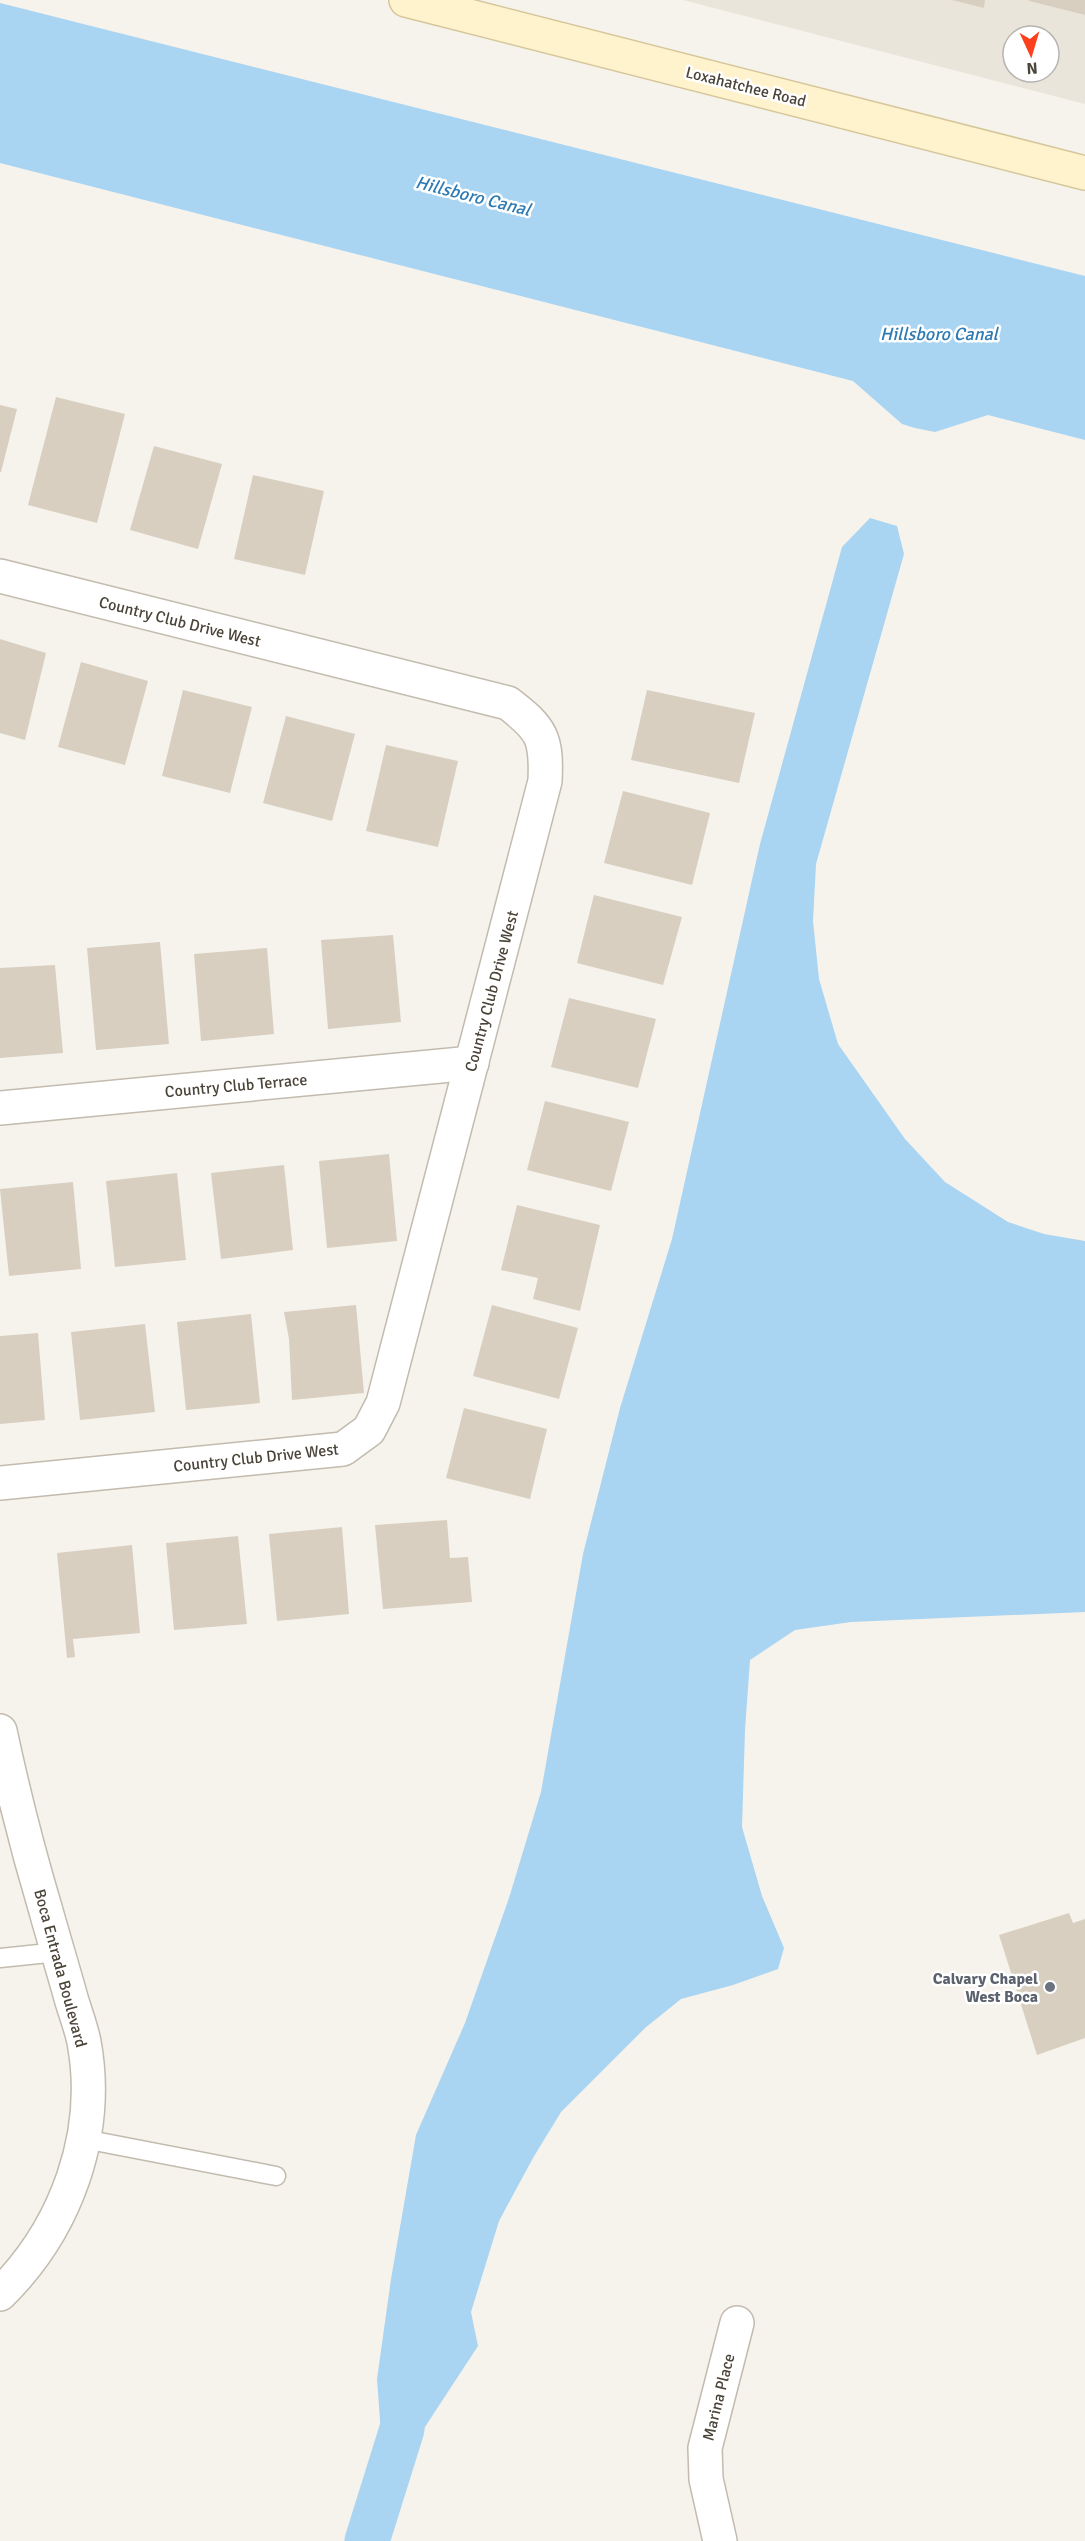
<svg xmlns="http://www.w3.org/2000/svg" width="1085" height="2541" viewBox="0 0 1085 2541" font-family="Signika,sans-serif">
<style>
.residential{fill:#eae5da;fill-rule:evenodd}
.water{fill:#a9d4f2}
.lines{fill:none;stroke-linecap:round;stroke-linejoin:round}
.canal{stroke:#a9d4f2;stroke-width:45}
.building{fill:#d8cfc1}
.lane-casing{stroke:#c2bbae;stroke-width:21}
.street-casing{stroke:#c2bbae;stroke-width:36}
.secondary-casing{stroke:#d6c79b;stroke-width:36}
.lane{stroke:#fff;stroke-width:18}
.street{stroke:#fff;stroke-width:33}
.secondary{stroke:#fff3cd;stroke-width:33}
.worship-dot{fill:#6b7280;stroke:#fff;stroke-width:2}
.labels{text-anchor:middle;stroke-width:5;stroke-linejoin:round;paint-order:stroke}
.street-label{font-size:16px;fill:#4b4439;stroke:#fff}
.worship-label{font-size:16px;font-weight:bold;fill:#5b616d;stroke:#fff;text-anchor:end}
.water-label{font-size:18px;font-style:italic;fill:#2e7ab2;stroke:#fff}
</style>
<rect width="100%" height="100%" fill="#f6f3ec"/>
<path class="residential" d="M683,0H1085V104ZM1013,36H1049V72H1013Z"/>
<g class="water">
<path d="M0,3L1085,276V440L988,415L935,432L915,428L902,424L853,381L0,163Z"/>
<path d="M870,518L897,526L904,554L816,864L813,921L819,979L838,1044L905,1139L945,1182L1008,1222L1044,1234L1085,1241V1612L851,1622L795,1630L750,1660L745,1730L742,1827L762,1896L784,1948L778,1969L733,1985L681,1999L645,2028L561,2112L533,2158L499,2221L471,2312L478,2346L385,2488L377,2379L391,2279L416,2135L465,2023L509,1898L541,1792L583,1554L620,1408L672,1239L760,844L842,547Z"/>
</g>
<g class="lines">
<path class="canal" d="M367,2541L402,2429"/>
</g>
<g class="building">
<path d="M952,0H985L984,8Z"/>
<path d="M1029,0H1085V15L1029,1Z"/>
<path d="M56,397L125,414L97,523L28,505Z"/>
<path d="M0,405L17,409L1,472H0Z"/>
<path d="M154,446L222,464L198,549L130,530Z"/>
<path d="M253,475L324,491L305,575L234,559Z"/>
<path d="M0,639L46,653L25,740L0,733Z"/>
<path d="M81,662L148,681L125,765L58,747Z"/>
<path d="M183,690L252,707L230,793L162,776Z"/>
<path d="M647,690L755,713L739,783L631,760Z"/>
<path d="M286,716L355,734L332,821L263,803Z"/>
<path d="M386,745L458,761L438,847L366,831Z"/>
<path d="M623,791L710,813L692,885L604,863Z"/>
<path d="M594,895L682,917L663,985L577,963Z"/>
<path d="M393,935L401,1022L328,1029L321,940Z"/>
<path d="M160,942L169,1044L96,1050L87,948Z"/>
<path d="M267,948L274,1034L201,1041L194,954Z"/>
<path d="M55,965L63,1053L0,1058V968Z"/>
<path d="M569,998L656,1019L638,1088L551,1067Z"/>
<path d="M545,1101L629,1122L611,1191L527,1170Z"/>
<path d="M389,1154L397,1241L327,1248L319,1161Z"/>
<path d="M284,1165L293,1250L221,1259L211,1173Z"/>
<path d="M177,1173L186,1260L115,1267L106,1181Z"/>
<path d="M73,1182L81,1269L9,1276L0,1189Z"/>
<path d="M517,1205L600,1225L580,1311L533,1299L538,1278L501,1270Z"/>
<path d="M356,1305L364,1393L292,1400L289,1339L284,1312Z"/>
<path d="M492,1305L578,1328L559,1399L473,1376Z"/>
<path d="M251,1314L260,1403L186,1410L177,1322Z"/>
<path d="M145,1324L155,1412L80,1420L71,1332Z"/>
<path d="M38,1333L45,1420L0,1424V1336Z"/>
<path d="M464,1408L547,1429L530,1499L446,1478Z"/>
<path d="M447,1520L450,1558L468,1557L472,1602L383,1609L375,1525Z"/>
<path d="M342,1527L349,1614L277,1621L269,1534Z"/>
<path d="M238,1536L247,1624L174,1630L166,1543Z"/>
<path d="M132,1545L140,1633L73,1639L75,1657L67,1658L57,1553Z"/>
<path d="M1069,1913L1073,1923L1085,1919V2038L1037,2055L999,1935Z"/>
</g>
<g class="lines">
<defs>
<g id="lane">
<path d="M0,1958L58,1952"/>
<path d="M84,2139L276,2176"/>
</g>
<g id="street">
<path d="M0,576L508,703C542,729 547,738 545,781L383,1403L369,1430L343,1449L0,1483"/>
<path d="M0,1108L472,1063"/>
<path d="M0,1731C13,1792 28,1851 46,1911C54,1940 63,1969 71,1998C75,2012 81,2027 84,2042C101,2134 66,2229 0,2294"/>
<path d="M720,2541L706,2479L705,2448L737,2323"/>
</g>
<path id="secondary" d="M406,0L1085,173"/>
</defs>
<use href="#lane" class="lane-casing"/>
<use href="#street" class="street-casing"/>
<use href="#secondary" class="secondary-casing"/>
<use href="#lane" class="lane"/>
<use href="#street" class="street"/>
<use href="#secondary" class="secondary"/>
</g>
<circle class="worship-dot" cx="1050" cy="1987" r="6"/>
<g class="labels">
<g class="street-label">
<text transform="translate(746 86) rotate(14)" y="6">Loxahatchee Road</text>
<text transform="translate(180 621) rotate(14)" y="6">Country Club Drive West</text>
<text transform="translate(491 991) rotate(-75)" y="6">Country Club Drive West</text>
<text transform="translate(236 1085) rotate(-5)" y="6">Country Club Terrace</text>
<text transform="translate(256 1457) rotate(-6)" y="6">Country Club Drive West</text>
<text transform="translate(61 1968) rotate(75)" y="6">Boca Entrada Boulevard</text>
<text transform="translate(718 2397) rotate(-76)" y="6">Marina Place</text>
</g>
<g class="worship-label">
<text x="1038" y="1984">Calvary Chapel<tspan x="1038" dy="18">West Boca</tspan></text>
</g>
<g class="water-label">
<text transform="translate(473 196) rotate(14)" y="6">Hillsboro Canal</text>
<text x="939" y="340">Hillsboro Canal</text>
</g>
</g>
<g transform="translate(1031 54) rotate(176)"><circle r="28" fill="#ffffff" stroke="#b7b4b0" stroke-width="1.5"/>
<path d="M0-4.5L10 22L0 15L-10 22Z" fill="#fc3f1d"/>
<text y="-9" font-size="16" font-weight="bold" text-anchor="middle" fill="#4b4439">N</text>
</g>
</svg>
